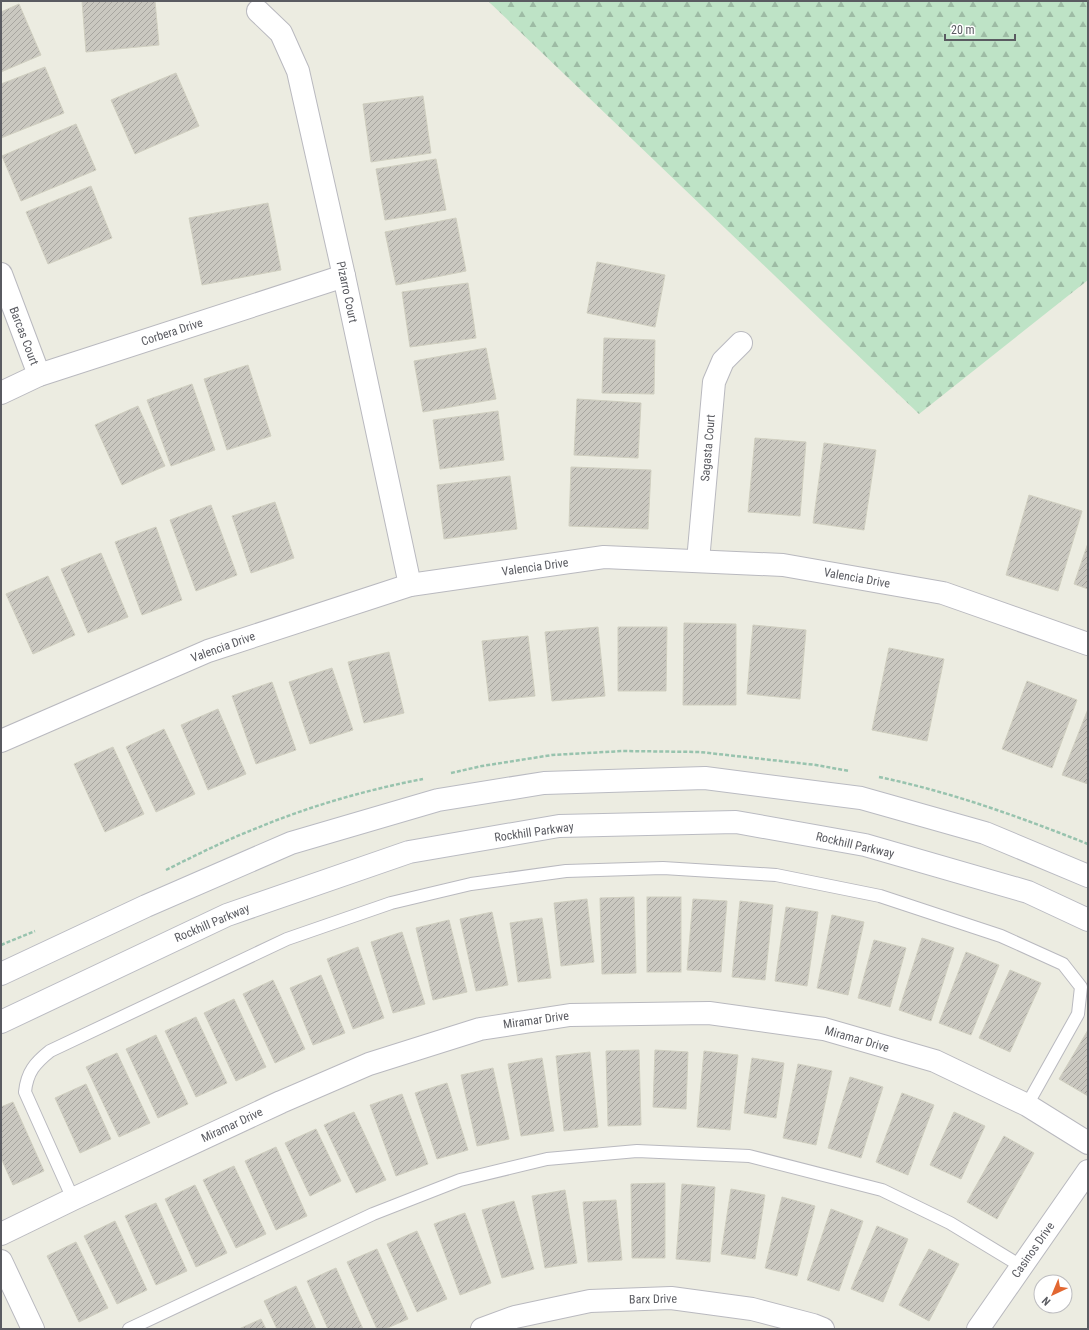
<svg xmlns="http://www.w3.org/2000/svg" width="1089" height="1330" viewBox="0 0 1089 1330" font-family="'Roboto Condensed',sans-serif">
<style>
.forest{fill:url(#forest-firs)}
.building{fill:url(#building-hatch);stroke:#d0cfc0}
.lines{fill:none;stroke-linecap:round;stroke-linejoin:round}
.lane-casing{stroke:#b9b9bf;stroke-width:14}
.street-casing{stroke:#b9b9bf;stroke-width:24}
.secondary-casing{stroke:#babbc2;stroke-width:24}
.path{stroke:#98c3ae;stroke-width:2.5;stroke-dasharray:4 2;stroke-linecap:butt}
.lane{stroke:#fff;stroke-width:12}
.street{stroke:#fff;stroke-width:22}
.secondary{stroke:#fff;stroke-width:22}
.labels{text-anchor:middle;stroke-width:4;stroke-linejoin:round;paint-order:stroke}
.street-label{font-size:12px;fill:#5a5b61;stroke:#fff}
</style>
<defs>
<pattern id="forest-firs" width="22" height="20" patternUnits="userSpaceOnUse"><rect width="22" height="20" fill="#bee3c6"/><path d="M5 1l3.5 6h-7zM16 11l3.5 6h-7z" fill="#9dbba4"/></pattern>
<pattern id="building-hatch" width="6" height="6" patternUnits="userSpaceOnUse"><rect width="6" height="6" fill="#cac8c0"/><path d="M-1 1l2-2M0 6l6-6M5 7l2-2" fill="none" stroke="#a7a59f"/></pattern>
</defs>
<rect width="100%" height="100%" fill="#ecece1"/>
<path class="forest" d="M488,1H1088V280L919,414Z"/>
<g class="building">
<path d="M82,1H155L159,45L86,52Z"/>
<path d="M19,4L41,55L1,72V12Z"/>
<path d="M45,67L64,113L1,138V84Z"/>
<path d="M176,73L199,126L135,154L111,100Z"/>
<path d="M423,96L431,153L371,162L363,104Z"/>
<path d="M76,124L96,170L21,201L2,156Z"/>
<path d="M436,159L446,210L385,220L376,169Z"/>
<path d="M91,186L112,238L48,264L26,212Z"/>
<path d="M268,203L281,270L202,285L189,218Z"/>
<path d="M456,218L466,271L396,285L385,232Z"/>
<path d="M597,262L665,275L655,327L587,313Z"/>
<path d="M468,283L476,338L410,347L402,292Z"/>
<path d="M604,338L655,340L654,394L602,393Z"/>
<path d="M486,348L496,399L423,412L414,361Z"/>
<path d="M248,365L271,436L227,450L204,379Z"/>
<path d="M192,384L215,450L171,466L147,400Z"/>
<path d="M577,399L641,403L638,458L574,455Z"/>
<path d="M138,406L165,466L122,485L95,425Z"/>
<path d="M498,411L504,460L440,469L433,420Z"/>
<path d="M755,438L806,442L800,516L748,512Z"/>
<path d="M824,443L876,450L864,530L813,523Z"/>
<path d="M571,467L651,470L648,529L569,526Z"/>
<path d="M510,476L517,529L444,539L437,485Z"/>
<path d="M1029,495L1082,511L1058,591L1006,575Z"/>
<path d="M275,502L294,558L251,573L232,516Z"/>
<path d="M211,505L237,575L196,591L170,520Z"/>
<path d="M156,527L182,600L142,615L115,542Z"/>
<path d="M1088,543V589L1074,584Z"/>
<path d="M101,553L128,617L88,633L61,569Z"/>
<path d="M48,576L75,635L33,654L6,594Z"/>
<path d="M684,623L736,624V705H683Z"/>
<path d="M753,625L806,630L800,699L747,694Z"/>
<path d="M598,627L605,696L552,701L545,632Z"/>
<path d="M618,627H667L666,691H618Z"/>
<path d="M528,636L535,696L489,701L482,641Z"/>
<path d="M889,648L944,659L927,741L872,730Z"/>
<path d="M389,652L404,713L364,723L348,662Z"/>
<path d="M332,668L353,730L310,744L289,682Z"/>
<path d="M1027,681L1077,700L1052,768L1002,749Z"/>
<path d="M272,682L296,750L256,764L232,696Z"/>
<path d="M218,709L246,774L208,790L181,725Z"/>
<path d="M1088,709V784L1062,775Z"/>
<path d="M164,729L195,794L156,812L126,747Z"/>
<path d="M113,747L144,814L105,832L74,764Z"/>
<path d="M634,897L636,973L602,974L600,898Z"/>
<rect x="647" y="897" width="34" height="75"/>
<path d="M587,899L594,962L561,966L554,903Z"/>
<path d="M693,899L727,901L721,972L687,970Z"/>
<path d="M740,901L773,905L765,980L732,977Z"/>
<path d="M786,907L818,912L807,986L775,981Z"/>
<path d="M492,912L508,985L476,991L460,919Z"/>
<path d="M832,915L864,922L848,995L817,988Z"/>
<path d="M542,918L551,978L518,982L510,923Z"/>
<path d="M449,920L467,992L433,1000L416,928Z"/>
<path d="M402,932L425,1004L393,1013L371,942Z"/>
<path d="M922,938L954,948L931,1021L899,1010Z"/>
<path d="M874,940L906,948L890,1007L858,998Z"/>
<path d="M358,947L384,1018L353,1029L327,959Z"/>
<path d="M966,952L999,965L971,1035L939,1023Z"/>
<path d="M1010,970L1041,983L1010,1052L979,1038Z"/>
<path d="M321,975L345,1033L313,1045L290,988Z"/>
<path d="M273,980L305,1049L275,1063L243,994Z"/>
<path d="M234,999L266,1067L236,1081L204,1013Z"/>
<path d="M196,1017L227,1083L196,1097L165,1031Z"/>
<path d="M1088,1030V1096L1059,1079Z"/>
<path d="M156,1035L188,1104L158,1118L126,1049Z"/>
<path d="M639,1050L641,1125L608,1126L606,1051Z"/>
<path d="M655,1050L688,1052L686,1109L653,1107Z"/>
<path d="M704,1051L738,1055L730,1130L697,1127Z"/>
<path d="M590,1052L598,1127L564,1131L556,1056Z"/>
<path d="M117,1053L150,1123L119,1137L86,1067Z"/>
<path d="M542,1058L554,1131L521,1136L508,1064Z"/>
<path d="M752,1058L784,1063L776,1118L744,1113Z"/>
<path d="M798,1064L832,1071L816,1145L783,1138Z"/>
<path d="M493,1068L509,1139L477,1146L461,1075Z"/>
<path d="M850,1077L883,1087L861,1158L828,1148Z"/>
<path d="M447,1083L468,1150L437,1159L415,1093Z"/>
<path d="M86,1084L111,1139L80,1153L55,1098Z"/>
<path d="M902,1093L934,1105L908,1175L876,1162Z"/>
<path d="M402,1094L428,1164L396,1176L370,1105Z"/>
<path d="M13,1102L44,1171L13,1185L1,1158V1107Z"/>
<path d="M354,1112L386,1180L356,1193L324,1125Z"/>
<path d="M954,1112L985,1126L961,1179L930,1165Z"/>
<path d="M316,1129L341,1181L310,1196L285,1143Z"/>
<path d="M1004,1136L1034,1153L997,1219L967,1202Z"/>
<path d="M276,1147L307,1216L276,1230L245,1161Z"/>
<path d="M234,1166L266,1234L236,1248L203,1180Z"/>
<path d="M665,1183V1258H632L631,1184Z"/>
<path d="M682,1184L715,1187L710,1262L676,1259Z"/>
<path d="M195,1185L227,1253L196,1267L165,1199Z"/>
<path d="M731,1189L765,1195L755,1259L721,1254Z"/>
<path d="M565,1190L577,1263L545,1268L532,1196Z"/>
<path d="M782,1197L815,1206L797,1276L765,1268Z"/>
<path d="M616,1200L622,1260L588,1262L583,1202Z"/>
<path d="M514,1201L534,1269L502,1278L482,1210Z"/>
<path d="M156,1203L187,1271L156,1285L125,1216Z"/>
<path d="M831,1209L863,1221L839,1291L807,1280Z"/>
<path d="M465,1213L491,1283L460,1295L434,1224Z"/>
<path d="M115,1221L147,1290L117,1304L84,1236Z"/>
<path d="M877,1226L908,1239L883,1302L851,1289Z"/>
<path d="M417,1231L447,1299L417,1312L387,1244Z"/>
<path d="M76,1242L108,1308L79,1322L47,1256Z"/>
<path d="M377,1249L408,1319L385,1329H377L347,1262Z"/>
<path d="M929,1249L959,1264L929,1321L899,1305Z"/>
<path d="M336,1268L363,1329H328L307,1281Z"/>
<path d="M296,1286L316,1329H277L264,1301Z"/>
<path d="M261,1319L266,1329H239Z"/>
</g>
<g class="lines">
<defs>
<g id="lane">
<path d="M73,1199L25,1092C27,1072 35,1063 50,1051L287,939L391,903L471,884L566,871L663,868L776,875L880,896L1001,936L1063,964L1081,987L1078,1014L1027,1105"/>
<path d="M129,1329L373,1214L460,1180L547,1159L637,1151L749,1156L882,1190L950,1223L1021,1266"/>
</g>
<g id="street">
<path d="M258,11L281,33L298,71L344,276L410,585"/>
<path d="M1,274L39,375"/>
<path d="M1,393L39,375L344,276"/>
<path d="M698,561L714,382L723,361L741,343"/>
<path d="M1,741L208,651L410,585L604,557L783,565L943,593L1088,644"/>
<path d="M1,1234L73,1199L281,1102L369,1064L480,1029L570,1015L709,1013L824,1029L935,1061L1027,1105L1088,1143"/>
<path d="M1,1261L33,1329"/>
<path d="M482,1329L515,1317L590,1301L671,1298L752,1309L813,1325L823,1329"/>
<path d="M978,1329L1088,1171"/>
</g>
<g id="secondary">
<path d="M1,974L146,906L291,843L438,800L544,783L705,778L861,798L985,833L1088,876"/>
<path d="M1,1022L227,915L409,852L559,826L736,822L865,845L1028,892L1088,920"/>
</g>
</defs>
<use href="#lane" class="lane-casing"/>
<use href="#street" class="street-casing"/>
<use href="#secondary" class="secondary-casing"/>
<g class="path">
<path d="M451,773L482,766L552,755L623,751L700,752L816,765L849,771"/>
<path d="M879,777C951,792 1020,817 1088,844"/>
<path d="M166,870C196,855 226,840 257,828C310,806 366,790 423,779"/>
<path d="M1,945L35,931"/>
</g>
<use href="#lane" class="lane"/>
<use href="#street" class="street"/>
<use href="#secondary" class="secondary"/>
</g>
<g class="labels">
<g class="street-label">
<text transform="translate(347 292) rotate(78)" y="4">Pizarro Court</text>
<text transform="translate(172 332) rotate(-18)" y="4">Corbera Drive</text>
<text transform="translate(24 336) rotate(69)" y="4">Barcas Court</text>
<text transform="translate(708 448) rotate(-85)" y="4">Sagasta Court</text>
<text transform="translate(535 567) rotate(-8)" y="4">Valencia Drive</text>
<text transform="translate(857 578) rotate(10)" y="4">Valencia Drive</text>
<text transform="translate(223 647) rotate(-20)" y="4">Valencia Drive</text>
<text transform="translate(534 832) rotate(-8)" y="4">Rockhill Parkway</text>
<text transform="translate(855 845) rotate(13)" y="4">Rockhill Parkway</text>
<text transform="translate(212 923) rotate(-23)" y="4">Rockhill Parkway</text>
<text transform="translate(536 1020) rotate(-8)" y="4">Miramar Drive</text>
<text transform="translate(857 1039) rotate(16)" y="4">Miramar Drive</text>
<text transform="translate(232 1125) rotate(-25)" y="4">Miramar Drive</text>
<text transform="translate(1033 1250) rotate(-55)" y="4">Casinos Drive</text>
<text transform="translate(653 1299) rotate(-1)" y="4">Barx Drive</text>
</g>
</g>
<rect width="1089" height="1330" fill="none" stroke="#5a5b61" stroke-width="4"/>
<g transform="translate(1053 1294) rotate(224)"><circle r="19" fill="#ffffff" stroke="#bdbdc0"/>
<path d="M0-3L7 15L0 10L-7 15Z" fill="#e26731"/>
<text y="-6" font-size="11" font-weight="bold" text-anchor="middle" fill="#5a5b61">N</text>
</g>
<path d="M945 34v6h70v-6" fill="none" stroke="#5a5b61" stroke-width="2"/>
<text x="951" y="34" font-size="12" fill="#5a5b61" stroke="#ffffff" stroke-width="3" paint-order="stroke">20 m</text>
</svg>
